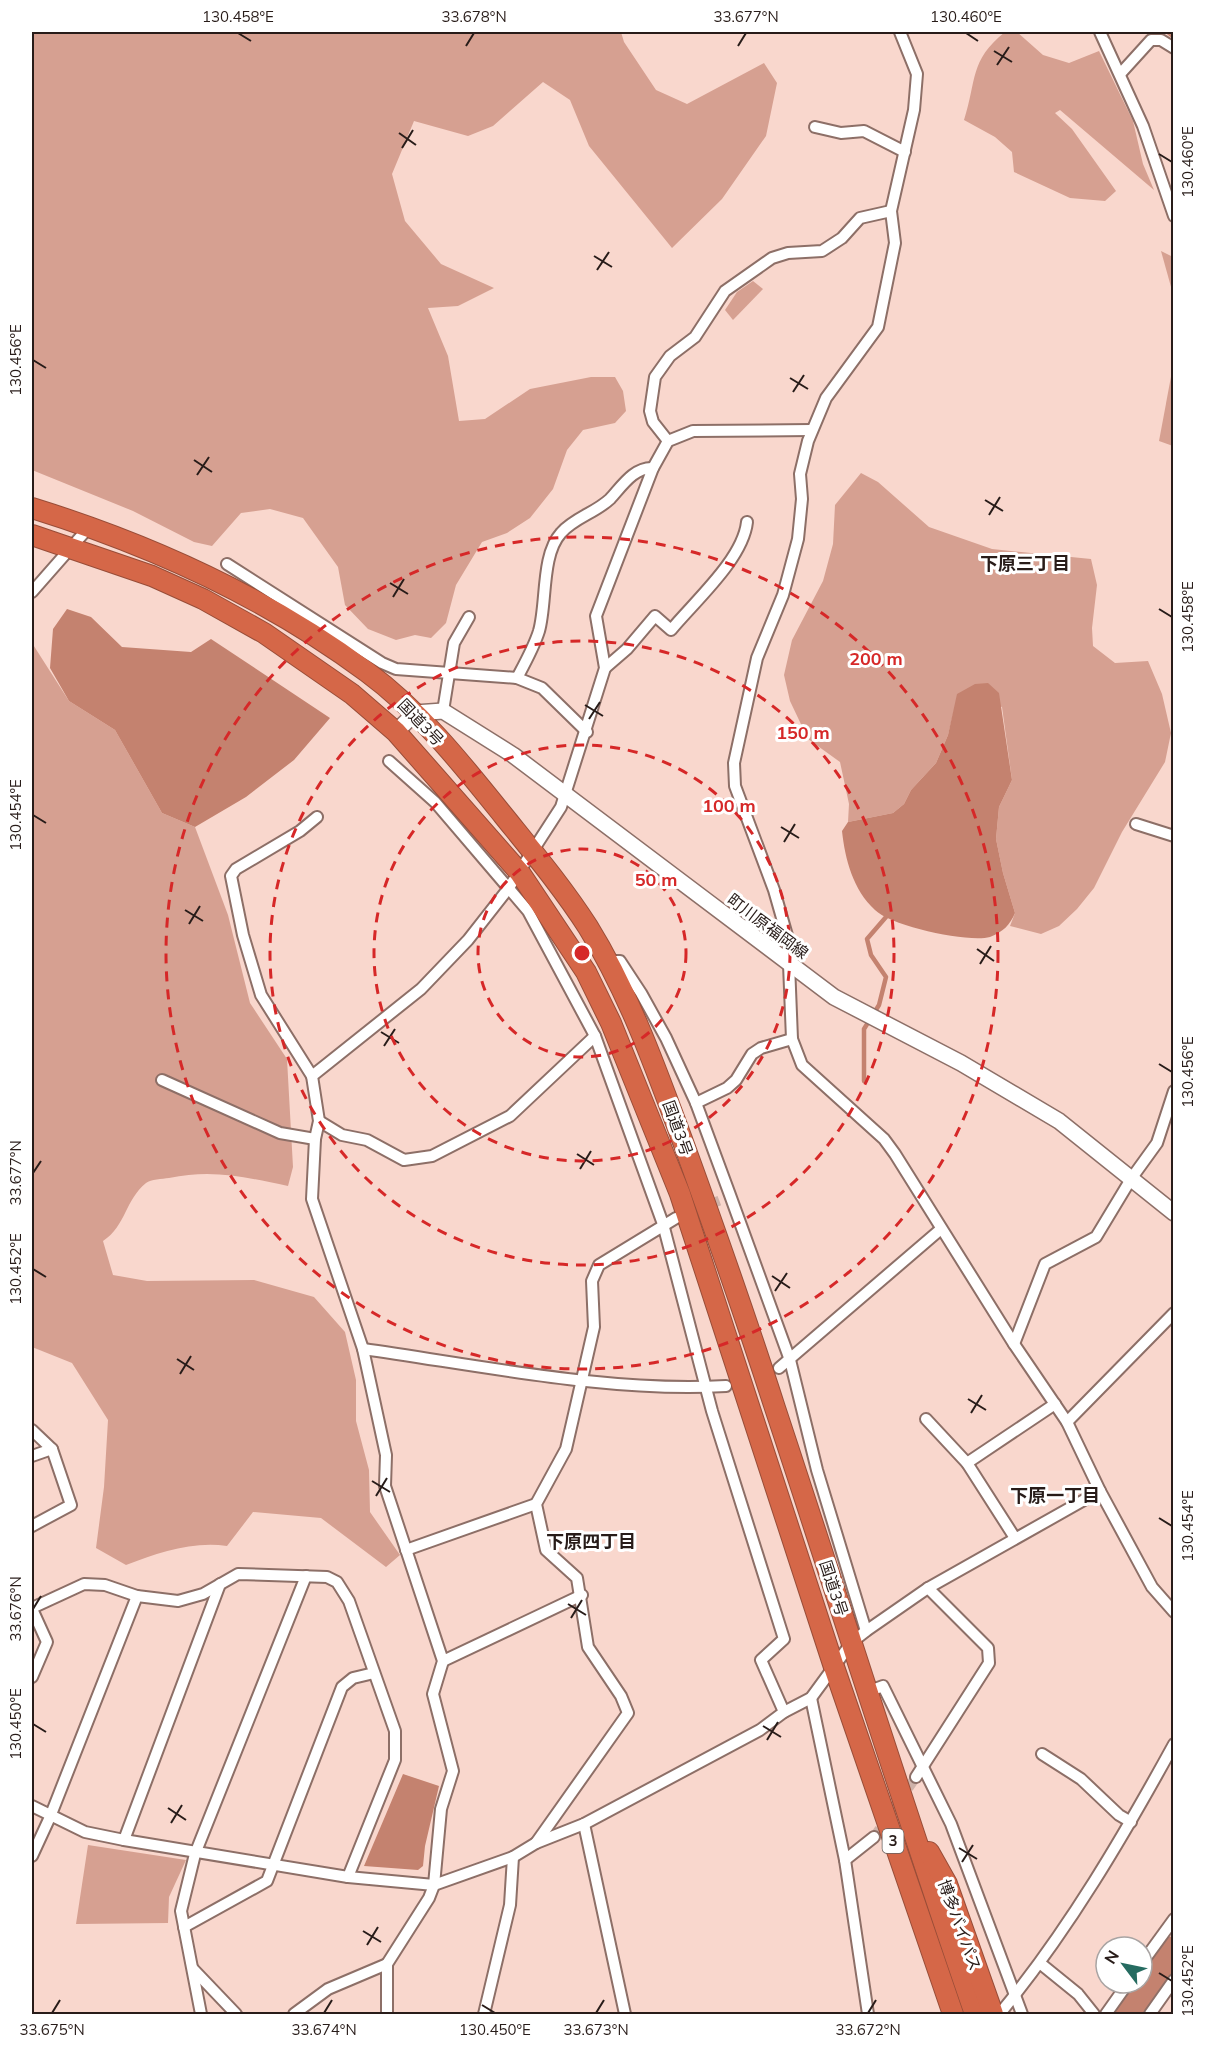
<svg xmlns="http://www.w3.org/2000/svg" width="1205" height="2046" viewBox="0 0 1205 2046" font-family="Mulish,'Noto Sans JP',sans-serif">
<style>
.green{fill:#d6a091}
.water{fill:#c4826f}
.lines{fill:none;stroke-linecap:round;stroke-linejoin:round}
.stream{stroke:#c4826f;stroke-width:4.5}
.river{stroke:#c4826f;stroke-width:26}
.street-tunnel{stroke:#cfb2a9;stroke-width:10;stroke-dasharray:10 5;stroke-linecap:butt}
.street-casing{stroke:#8d6f67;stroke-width:14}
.secondary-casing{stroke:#8d6f67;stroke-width:18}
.highway-casing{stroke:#984d38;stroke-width:22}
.street{stroke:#fff;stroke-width:10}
.secondary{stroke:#fff;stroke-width:15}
.highway{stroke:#d56748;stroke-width:20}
.ticks{fill:none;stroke:#281c19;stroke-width:2}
.ring{fill:none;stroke:#d62828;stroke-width:3;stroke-dasharray:10 8}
.labels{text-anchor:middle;stroke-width:6;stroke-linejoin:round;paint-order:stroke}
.shield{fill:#fff;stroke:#68605e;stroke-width:1.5}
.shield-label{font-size:15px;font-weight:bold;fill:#281c19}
.street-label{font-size:16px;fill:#281c19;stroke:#fff}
.neighbourhood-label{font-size:18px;font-weight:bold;fill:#281c19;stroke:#fff}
.centre{fill:#d62828;stroke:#fff;stroke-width:3}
.ring-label{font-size:18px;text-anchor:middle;font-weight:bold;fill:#d62828;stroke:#fff;stroke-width:6;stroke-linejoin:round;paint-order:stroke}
.neatline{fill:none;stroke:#281c19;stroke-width:2}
.ticks-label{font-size:15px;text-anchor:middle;fill:#281c19}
</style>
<rect width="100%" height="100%" fill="#f9d7cd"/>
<g class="green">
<path d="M32,32H621L624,42L656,90L687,104L764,63L777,83L766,136L722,199L672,248L589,146L570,100L543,82L493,126L468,136L414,121L392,174L405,221L441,264L494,288L458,306L428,308L448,356L459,421L485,419L530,389L591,377H615L623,391L626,411L615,423L583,430L567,450L553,489L530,518L507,533L482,542L456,585L446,623L431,638L415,635L396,640L368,629L345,605L338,567L303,518L270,509L241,513L212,546L194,542L133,511L32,470Z"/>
<path d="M1005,32H1017L1043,55L1069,63L1099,51L1133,121L1143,164L1154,190L1060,110L1055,113L1072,129L1116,191L1105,201L1070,198L1014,172L1012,152L995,137L964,120C977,80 969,61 1005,32Z"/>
<path d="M1161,251L1173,257V294Z"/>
<path d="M753,281L763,289L733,320L725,310L737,292Z"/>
<path d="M1173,366V446L1159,441Z"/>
<path d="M861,473L878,482L929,527L992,549L1091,559L1097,585L1092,628L1093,646L1115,663L1148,661L1162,694L1171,733L1165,762L1122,832L1094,888L1077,909L1059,926L1041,934L1010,926L1015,913L1003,873L996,839L999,807L1012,780L1002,707L958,694L948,735L936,763L911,790L904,804L893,813L848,822L849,804L840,762L808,739L790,701L784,675L792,640L823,581L833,544L835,505Z"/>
<path d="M32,643L69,701L115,730L162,813L195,827L228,915L250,1003L287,1059L293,1167L288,1186C244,1177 213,1169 169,1178C162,1179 151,1179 146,1183C125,1200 126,1226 103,1241L113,1275L147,1281L254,1280L314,1297L345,1332L356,1380V1421L369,1470L370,1512L400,1555L386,1567L321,1518L253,1512L227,1546C192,1541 158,1553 126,1565L96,1548L104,1487L108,1420L72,1363L32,1347Z"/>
<path d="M88,1845L186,1860L169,1897L168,1923L76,1924Z"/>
</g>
<g class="water">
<path d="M67,609L91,617L122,647L191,652L211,639L330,718L294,760L246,797L195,827L162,813L115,730L69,701L50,668L53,629Z"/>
<path d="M988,683L999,693L1012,780L999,807L996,839L1003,873L1015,913C1010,925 1003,932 990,937C968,943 891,926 875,910C853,890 845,859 842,831L848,822L893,813L904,804L911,790L936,763L948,735L957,694L975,684Z"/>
<path d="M403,1774L439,1786L425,1846L423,1866L418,1870L364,1866Z"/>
</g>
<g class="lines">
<g class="stream">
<path d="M1168,32L1174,37"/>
<path d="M864,1081V1029L879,1005L886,977L871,955L867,939L886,917"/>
</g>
<path class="river" d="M1128,2014L1174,1949"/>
<g class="street-tunnel">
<path d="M682,1215L721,1200"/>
<path d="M726,1386L779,1368"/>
<path d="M874,1837L916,1777"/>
</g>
<defs>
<g id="street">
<path d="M900,32L917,74L914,110L891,211L895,243L878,327L826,398L808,441L800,474L802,499L798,539L783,595L757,658L734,763L735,786L774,890L788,939L792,1039L802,1065L884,1139L895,1154L1014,1344L1067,1422L1100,1491L1152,1587L1174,1612"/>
<path d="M1100,32L1143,126L1174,216"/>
<path d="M1121,73L1151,40H1161L1174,48"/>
<path d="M815,127L841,133L864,131L905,152"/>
<path d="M668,441L653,422L650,411L655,377L670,356L695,337L725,291L772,258L788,253L822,251L842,238L860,218L891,211"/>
<path d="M227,564L382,663L396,669L517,678L542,688L587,732"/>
<path d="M32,592L90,526"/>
<path d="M605,668L627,649L655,616L671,630C695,601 743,559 747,522"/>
<path d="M517,678C525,663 534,647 539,631C547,603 541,555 561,533C574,518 595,513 610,499C622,486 634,467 653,468"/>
<path d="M443,711L454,643L469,617"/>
<path d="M389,761L435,802L528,911L595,1036L663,1224L712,1411L784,1639L761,1660L784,1712"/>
<path d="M1136,824L1174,836"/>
<path d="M605,961H620L641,993L666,1038L696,1103L730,1195L790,1360L817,1470L866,1631"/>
<path d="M312,1076L261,995L243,935L231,876L236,869L300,831L317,817"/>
<path d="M162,1080L280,1133L315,1139"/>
<path d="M696,1103L727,1088L736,1080L752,1054L761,1048L792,1039"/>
<path d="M319,1121L342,1135L367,1140L404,1160L432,1156L510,1116L595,1036"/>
<path d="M1014,1344L1045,1264L1096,1237L1131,1179L1157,1143L1174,1091"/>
<path d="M363,1349C478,1365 611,1393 726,1386"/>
<path d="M779,1368L941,1229"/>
<path d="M926,1419L967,1463L1015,1538"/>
<path d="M1067,1422L1174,1313"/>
<path d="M32,1430L52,1449L71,1505L32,1526"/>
<path d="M32,1456L52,1449"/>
<path d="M967,1463L1055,1404"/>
<path d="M406,1550L536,1504"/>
<path d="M32,1608L84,1584L105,1585L137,1596L178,1601L203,1594L238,1574L327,1577L337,1582L349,1601L395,1731V1760L348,1877"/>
<path d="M32,1609L47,1642L32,1677"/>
<path d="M443,1661L582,1595"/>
<path d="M867,1692L883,1686L951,1824L1022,2014"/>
<path d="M811,1698L845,1860L868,2014"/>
<path d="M1042,1754L1081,1779L1119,1815L1131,1822"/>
<path d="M916,1777L989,1663L988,1648L928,1588"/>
<path d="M32,1806L85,1832L124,1840L348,1877L434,1885L513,1857L536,1843L584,1824L760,1730L784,1712L811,1698L852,1642L866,1631L928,1588L1100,1491"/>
<path d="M584,1824L625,2014"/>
<path d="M124,1840L220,1584"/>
<path d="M536,1843L628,1713L621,1696L588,1647L577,1578L546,1550L536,1504L566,1449L594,1327L592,1281L599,1265L676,1218"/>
<path d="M32,1856L50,1817L137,1596"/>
<path d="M845,1860L874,1837"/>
<path d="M184,1927L267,1881L342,1687L353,1678L374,1673"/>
<path d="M1142,1963L1174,1919"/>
<path d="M1041,1964L1078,1994L1094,2014"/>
<path d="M193,1969L236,2014"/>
<path d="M1002,2011C1069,1929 1123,1837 1174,1744"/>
<path d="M201,2014L181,1911L195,1854L306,1576"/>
<path d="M294,2014L328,1989L387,1964"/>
<path d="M387,2014V1964L429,1898L434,1885L441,1809L453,1771L433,1694L443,1661L385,1486L386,1455L363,1349L312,1199L315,1139L319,1121L312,1076L421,989L468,940L508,889L561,807L605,668L596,616L653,468L668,441L693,431L812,430"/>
<path d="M484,2014L510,1905L513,1857"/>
<path d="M1106,2014L1128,1983"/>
<path d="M1150,2014L1174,1980"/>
</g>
<path id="secondary" d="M396,732L415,713L443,711L513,755L834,997L961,1063L1059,1121L1174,1213"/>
<g id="highway">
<path d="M32,508C151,545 266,597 367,672C420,711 462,764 503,815C532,851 563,888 588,927C629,993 656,1069 683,1142C715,1230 746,1318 775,1408C842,1610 905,1813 975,2014"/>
<path d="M32,535L152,576L203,599L264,633L352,694L396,732L520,873L586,972L611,1023L680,1194L834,1667L953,2014"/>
<path d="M929,1852L947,1884L993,2014"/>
</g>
</defs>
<use href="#street" class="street-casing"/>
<use href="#secondary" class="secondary-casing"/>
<use href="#highway" class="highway-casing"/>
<use href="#street" class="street"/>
<use href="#secondary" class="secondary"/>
<use href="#highway" class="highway"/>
</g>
<path class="ticks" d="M238,33L251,41M966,33L978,41M466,46L474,33M738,46L746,33M994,51L1012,62M997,65L1009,47M399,133L416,145M402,148L413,130M1159,154L1172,162M594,256L612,267M597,270L609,252M33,360L46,368M790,378L808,389M793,392L804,375M194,460L212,472M197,475L209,457M985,500L1003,511M989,515L1000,497M390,583L408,594M393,597L404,579M1159,609L1172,617M585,705L603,716M589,719L600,702M33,815L46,823M781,827L799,838M784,842L795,824M185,910L203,921M189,924L200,906M977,949L994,961M980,964L991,946M381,1032L399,1043M384,1046L395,1029M1159,1064L1172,1072M577,1154L594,1165M580,1169L591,1151M33,1173L41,1161M33,1269L46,1277M772,1276L790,1288M775,1291L787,1273M177,1359L194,1370M180,1374L191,1356M968,1399L986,1410M971,1413L982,1395M372,1481L390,1492M376,1496L387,1478M1159,1518L1172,1526M568,1604L586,1615M33,1609L41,1596M571,1618L582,1600M33,1724L46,1732M763,1726L781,1737M767,1740L778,1722M168,1808L186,1820M171,1823L182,1805M959,1848L977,1859M962,1862L973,1845M363,1931L381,1942M367,1945L378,1927M1159,1973L1172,1981M482,2005L495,2013M52,2013L60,2000M324,2013L332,2000M596,2013L604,2000M868,2013L876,2000"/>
<g class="ring">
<circle cx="582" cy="953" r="104"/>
<circle cx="582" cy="953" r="208"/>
<circle cx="582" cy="953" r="312"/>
<circle cx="582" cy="953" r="416"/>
</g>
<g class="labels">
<rect class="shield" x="882.5" y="1829" width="21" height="24" rx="4.5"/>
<g class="shield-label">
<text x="893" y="1846">3</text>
</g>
<g class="street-label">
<text transform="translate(421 722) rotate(46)" y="6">国道3号</text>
<text transform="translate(768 926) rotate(37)" y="6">町川原福岡線</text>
<text transform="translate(678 1128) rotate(70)" y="6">国道3号</text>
<text transform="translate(834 1588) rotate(72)" y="6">国道3号</text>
<text transform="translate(960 1925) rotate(70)" y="6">博多バイパス</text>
</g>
<g class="neighbourhood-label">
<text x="1025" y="570">下原三丁目</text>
<text x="1055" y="1502">下原一丁目</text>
<text x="591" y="1548">下原四丁目</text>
</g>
</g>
<circle cx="582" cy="953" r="9" class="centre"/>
<g class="ring-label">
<text x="876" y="665">200 m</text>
<text x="803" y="739">150 m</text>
<text x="729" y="812">100 m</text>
<text x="656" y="886">50 m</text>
</g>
<rect width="1205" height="2046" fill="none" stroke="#ffffff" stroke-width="66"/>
<g transform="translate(1124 1965) rotate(302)"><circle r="28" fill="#ffffff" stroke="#a9a4a3" stroke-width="1.5"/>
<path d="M0-4.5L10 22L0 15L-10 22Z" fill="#266c61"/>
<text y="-9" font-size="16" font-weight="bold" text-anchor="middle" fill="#281c19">N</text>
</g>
<rect x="33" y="33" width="1139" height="1980" class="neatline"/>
<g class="ticks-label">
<text x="238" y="22">130.458°E</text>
<text x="474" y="22">33.678°N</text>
<text x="746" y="22">33.677°N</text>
<text x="966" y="22">130.460°E</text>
<text transform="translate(1188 162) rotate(-90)" y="5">130.460°E</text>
<text transform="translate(16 360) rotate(-90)" y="5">130.456°E</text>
<text transform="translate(1188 617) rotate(-90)" y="5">130.458°E</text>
<text transform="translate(16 815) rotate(-90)" y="5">130.454°E</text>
<text transform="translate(1188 1072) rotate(-90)" y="5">130.456°E</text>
<text transform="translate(16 1173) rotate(-90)" y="5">33.677°N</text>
<text transform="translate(16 1269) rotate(-90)" y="5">130.452°E</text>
<text transform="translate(1188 1526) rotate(-90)" y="5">130.454°E</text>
<text transform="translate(16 1609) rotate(-90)" y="5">33.676°N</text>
<text transform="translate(16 1724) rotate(-90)" y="5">130.450°E</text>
<text transform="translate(1188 1981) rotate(-90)" y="5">130.452°E</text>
<text x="52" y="2035">33.675°N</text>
<text x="324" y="2035">33.674°N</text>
<text x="495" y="2035">130.450°E</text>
<text x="596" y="2035">33.673°N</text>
<text x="868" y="2035">33.672°N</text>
</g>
</svg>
